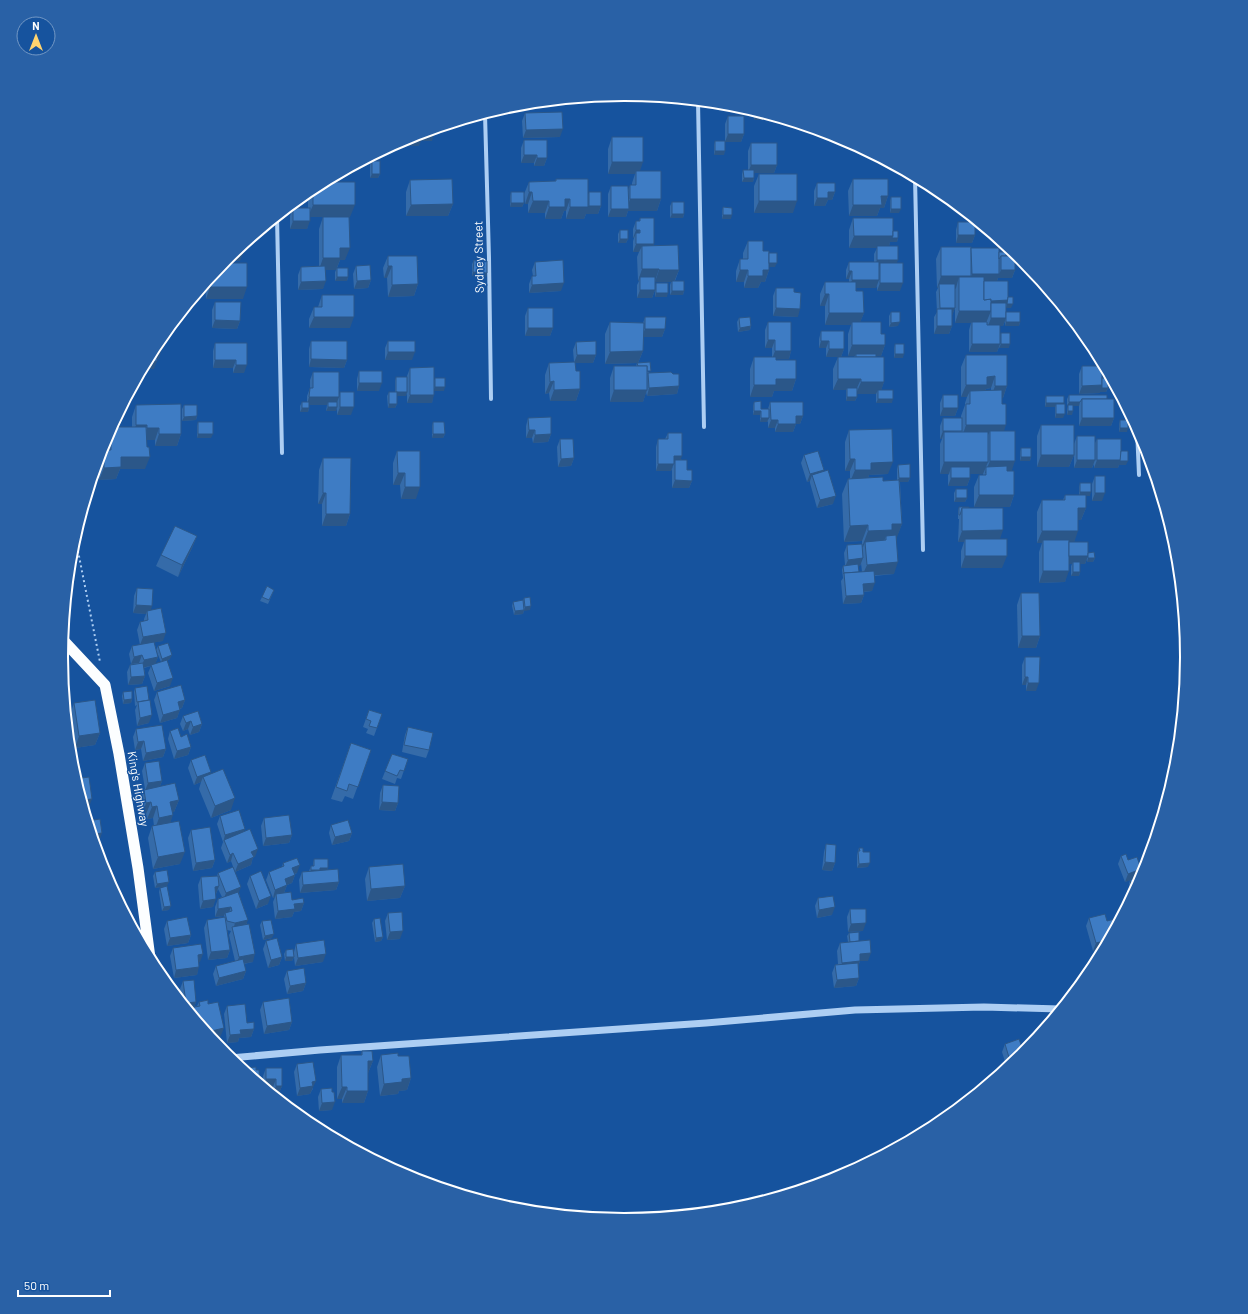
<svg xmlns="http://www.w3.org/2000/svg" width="1248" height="1314" viewBox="0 0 1248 1314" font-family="Barlow,sans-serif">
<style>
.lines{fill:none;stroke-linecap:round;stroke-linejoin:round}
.path{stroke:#adcef3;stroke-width:2;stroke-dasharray:2 3;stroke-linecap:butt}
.minor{stroke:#adcef3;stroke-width:4}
.tertiary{stroke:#adcef3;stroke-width:7}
.trunk{stroke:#fcfeff;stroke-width:11}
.wall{fill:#356ba9;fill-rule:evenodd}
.shaded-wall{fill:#2b5789}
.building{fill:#3e7cc4;stroke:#2b5789}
.labels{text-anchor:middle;stroke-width:3;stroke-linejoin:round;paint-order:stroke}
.street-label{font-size:12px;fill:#fff;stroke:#16539e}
.rim{fill:none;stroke:#fff;stroke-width:2}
</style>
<rect width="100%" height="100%" fill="#16539e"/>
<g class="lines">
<path class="path" d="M75,536L100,662"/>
<g class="minor">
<path d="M698,101L704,427"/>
<path d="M485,114L489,258L491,399"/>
<path d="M915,177L923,550"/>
<path d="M277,217L282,453"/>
<path d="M1137,429L1139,475"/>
</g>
<path class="tertiary" d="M230,1058L320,1050L706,1023L855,1010L984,1007L1060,1009"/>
<path class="trunk" d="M63,640L105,685L119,754L138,868L150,958"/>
</g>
<g class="wall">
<path d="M754,111L769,115L767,120H754Z"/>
<path d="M525,113L560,137L523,138L522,121Z"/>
<path d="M728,116L744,134L741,142H725L724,155H714V145L715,141H725V124Z"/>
<path d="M612,137L661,199L657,211H628L626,217H608V194L611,186L628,190L630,185H632V183L635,174H608V149Z"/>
<path d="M524,140L547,158L544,166H534V163H521V148Z"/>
<path d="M751,143L777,165L774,173H754V178L753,182H742V174L743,170H748V151Z"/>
<path d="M372,161L380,174L378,178H370V165Z"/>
<path d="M759,174L793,213H754V186Z"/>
<path d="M556,179L588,193L601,206L598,214H586L584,219H566V211H564L561,219H545V213H528V204H525L524,194L529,182L555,181Z"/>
<path d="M853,179L888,196L884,208H880L877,216H849L848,191Z"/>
<path d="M410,180L453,204L448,216H406V192Z"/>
<path d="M325,182L350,217H349L345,260H340L337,268L348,277L347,281H335V272L336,270H325L323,289L298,290V275L301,267L319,266V229L323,217H343H310L307,229H290V216L293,208H308V194L310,190Z"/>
<path d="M817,183L835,192L832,200H828L825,206H814V191Z"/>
<path d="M511,192L524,203L522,207H510V196Z"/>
<path d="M891,197L899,213H890V201Z"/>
<path d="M952,201L961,209H952Z"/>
<path d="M672,202L684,214L683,218H670V206Z"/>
<path d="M723,207L731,219H722V211Z"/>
<path d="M640,218L654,244L653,245L679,270L675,281L684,291L683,295H670V285L671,282H655V286L656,283L667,297H655V290L652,298H637V285L639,281H638L637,257L639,252H633V241L634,238H633V229L636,221H639Z"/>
<path d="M853,218L893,231L898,238L897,242H890L889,246L897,263L900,291H877V285L876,288H856V291L864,313L860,322L881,334L885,345L881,356H876L884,382L881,390L892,403H876V394H857V397L855,401H846V390H833V369L838,357H854L855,356H848V334L851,325H825V306H820V294L825,282H849V279H846V270L849,262H874V254L877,248H849V230Z"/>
<path d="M958,222L975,235L972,243H956V230Z"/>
<path d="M620,230L628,239L626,243H618V234Z"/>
<path d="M748,241L763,251L769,253L775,267H769V270L765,282H761L758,288H744V282H736V271L740,259H743V253Z"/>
<path d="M941,247L971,251V248L999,253L1006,256L1015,270L1012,278H998L997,281L1008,297L1011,308H1006V313L1020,322L1019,326H1005V321L1003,326H1000V334L1001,333L1009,348H999V347L997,352H969V330L971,323H955V289L956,288H955V308L952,315V326L949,334H934V317L937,312L936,292L938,288H937L936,259Z"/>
<path d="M388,256L418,284L414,296L388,297L387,278H384L383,268Z"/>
<path d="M474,260L487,273L486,277L472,276V264Z"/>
<path d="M535,262L561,291L529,293V284L532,276H533L532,270Z"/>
<path d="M223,263L243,299H206L205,284Z"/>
<path d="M356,266L371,280L368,288L354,289L353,274Z"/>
<path d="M1029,267L1038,279H1029Z"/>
<path d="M776,288L798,317L773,316V296Z"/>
<path d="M322,295L350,328H309V319L314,307H318Z"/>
<path d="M215,302L240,321L237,329L212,328V310Z"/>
<path d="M528,308L553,328L550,336H525V316Z"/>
<path d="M891,312L898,326L889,327V316Z"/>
<path d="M645,317L665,329L662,337H643V351L638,363L605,364V334L610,322L643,323Z"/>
<path d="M739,318L751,326L750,330L738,332L737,322Z"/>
<path d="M768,322L791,351L789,359H776V360L796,379L792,391H774L772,397H750V369L754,357H772V348H765V330Z"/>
<path d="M821,331L844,349L841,357H826V348H819V339Z"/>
<path d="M311,341L347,360L344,368L309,367V349Z"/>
<path d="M388,341L412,360H385V348Z"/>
<path d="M576,342L596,355L593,363H575L576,371L580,389L576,401H550L549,393L545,394V375L549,363L574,362L573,350Z"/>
<path d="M215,343H247L244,373H233V368H213V351Z"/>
<path d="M895,344L903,358H894V348Z"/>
<path d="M966,355L1007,386L1003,398H1002V404L1004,431L1012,471L1014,495L1010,507H974V487L979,475H983V474H970V478L967,486H948V475L949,474H940V444L942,439H940V426L943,418H961V416L965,405V403L967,397H961V367ZM991,388V391H985L986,389Z"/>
<path d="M637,363L650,373L679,386L677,394L647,396L646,392L643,402H610V378L614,366H636Z"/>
<path d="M1082,366L1102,378L1108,388L1106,392H1100V393L1079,394V374Z"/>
<path d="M410,368L434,379L444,391H434L432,403H407V376Z"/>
<path d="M359,371L379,391H357V379Z"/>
<path d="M313,372L339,396L340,392L351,415H337V407L336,411H326L327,405H309V408L308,412H300V406L302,402H307V396L310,388V380Z"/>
<path d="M396,377L407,392L406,396H397V404L395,408H388L387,396L389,392H395V381Z"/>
<path d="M943,395L958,408L955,416H940V403Z"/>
<path d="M1069,395L1107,399L1114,418L1111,426H1079V406H1073L1072,415H1067V409L1068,406H1067V399Z"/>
<path d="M1046,396L1064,404L1063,418H1055V407H1045V400Z"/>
<path d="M754,402L761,409H768L770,402L803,416L800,424H796L793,432H775V428H768V421L767,422H760V415H753V406Z"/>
<path d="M136,405L181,434L177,446H155V440H146L145,469H120L116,479L99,480V475L97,482L91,483L104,441L112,427H132V417Z"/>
<path d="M184,405L197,416L196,420L182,421V409Z"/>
<path d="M528,418L551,434L548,442L533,443L532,438H526V426Z"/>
<path d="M1120,420L1127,432H1119V424Z"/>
<path d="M198,422L211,438H197V426Z"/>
<path d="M433,422L445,434L443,438H432V426Z"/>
<path d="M1041,425L1074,455L1069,467H1037V436Z"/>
<path d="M849,430L888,474L869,475L868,478L883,481L897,480V469L898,465L910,478L908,482H900L902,524L896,538L894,574L874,576L872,591L864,592V595L861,603L843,604L841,581L843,578L842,570L843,566L845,565L844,553L847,545L862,544V541L844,542L842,494L848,479L850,478V471H845V442ZM861,563L862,572H859L858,566H860Z"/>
<path d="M668,433L692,481L689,488H672V468L674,464L671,471H656V447L658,439H665Z"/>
<path d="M1077,436L1095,443L1097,439L1121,451L1126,465H1119L1118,468H1094V464L1092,468H1074V444Z"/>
<path d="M560,439L574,458L571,466L558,467L557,447Z"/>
<path d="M1021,448L1031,457L1030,461H1020V452Z"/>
<path d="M397,451L416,499H401L400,485H393V463Z"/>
<path d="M804,455L824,470L823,471L833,504L817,508L810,483V481L807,482L801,463Z"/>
<path d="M1149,456L1151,464H1148Z"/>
<path d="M323,458L350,514L346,526H322V504H318L319,470Z"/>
<path d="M1095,476L1102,501H1092V484Z"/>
<path d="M1080,483L1090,496H1086V508L1081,520H1078L1074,542L1088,554L1095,558L1093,562H1087V559L1085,564H1080V572L1079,576H1071V566L1072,564H1069L1065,582L1039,583V552L1042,543H1037V512L1042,500H1063L1065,495H1079V487Z"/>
<path d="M956,489L967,498L965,502H954V493Z"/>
<path d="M959,507L969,508L1000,539L1002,568H961V551L964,542H958L959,519H958V511Z"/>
<path d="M197,536L192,548L178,577L156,566L161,555Z"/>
<path d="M137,588L151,610L163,641L154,642L158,657L155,664L161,662L156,650L158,646L170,659L167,660L170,686L154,691L148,673L151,666L144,668L145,676L142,684L128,685L127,672L130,665L131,664L129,654L132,646L140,645L137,630L140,622L144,621V619L146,614L133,613L134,596Z"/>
<path d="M274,590L268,604L260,601L262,597Z"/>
<path d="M1021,593L1040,636L1036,648H1018L1017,605Z"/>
<path d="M524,598L530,610H524L523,614L514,615L512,606L513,602L523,601Z"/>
<path d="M1025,657L1036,691H1026V685H1022V665Z"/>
<path d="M135,688L149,700V723L137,726L135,710L137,705L135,706L134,692Z"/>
<path d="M123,692L132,699L131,703L123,704L122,696Z"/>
<path d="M157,692L185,700L182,708L180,709L177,718L160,723L154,700Z"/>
<path d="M74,703L100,733L95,745L75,748L70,715Z"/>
<path d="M369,710L382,714L374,736L366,733L368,729L363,727Z"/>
<path d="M183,716L202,724L199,732L190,735L188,729L183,731L180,724Z"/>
<path d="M408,727L429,750L426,758L402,752L405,735Z"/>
<path d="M136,729L166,749L163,757L143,761L141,749L135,750L133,737Z"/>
<path d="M170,731L181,737L191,747L188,755L174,759L168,739Z"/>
<path d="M351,743L371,750L353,799L345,796L342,802L331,799Z"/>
<path d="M392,754L408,759L401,779L397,778L395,784L382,779Z"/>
<path d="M191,760L210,774L231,810L211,818L199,789L201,782L194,785L188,768Z"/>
<path d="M145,763L162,781L160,786L179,800L174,812H173L170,823L180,864L153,869L148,838L152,826H154L153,818L147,819L146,814L142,815L139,801L144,790L145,789L142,771Z"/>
<path d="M383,785L398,803L395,811L379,810L380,793Z"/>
<path d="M220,816L244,831L255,857H253L251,865L235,872L231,861L227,863L221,848L223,842L217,824Z"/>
<path d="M264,818L292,835L289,843L263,846L261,826Z"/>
<path d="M331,825L352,833L349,841L332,845L329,833Z"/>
<path d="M191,830L215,860L212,868L193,871L188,838Z"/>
<path d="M826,844L835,863L832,871L822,870L824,852Z"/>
<path d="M859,848L863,852L868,867L857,868V855Z"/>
<path d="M1121,856L1141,869L1139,877L1131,880L1142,877L1135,889L1131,891L1129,884L1130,880L1125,882L1118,864Z"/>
<path d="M314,859L328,868L327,870L339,882L336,890L300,893L299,880L302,872L309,871L311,866H313V863Z"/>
<path d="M283,863L297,873L295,874V875L292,883L287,885L284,893L292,900L304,903L301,911L294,912L292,917L275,919L273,902L275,897L273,898L266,880L269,872L282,867Z"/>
<path d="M369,867L405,886L400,898L367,901L365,879Z"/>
<path d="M155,872L167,886L155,888L153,876Z"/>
<path d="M218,873L239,893L247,924L253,962L244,964L246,971L243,979L216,986L213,974L216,966L235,961L229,935L231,931L227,930L230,950L227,958L208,960L204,928L207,920L223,918L224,916L215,917V907L218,899L222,897L218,889L216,894L213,907L200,909L198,885L201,877L217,876Z"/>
<path d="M250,876L268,904L256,909L247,884Z"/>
<path d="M160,888L169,910L162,911L159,892Z"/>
<path d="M818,898L832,915L817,918L815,906Z"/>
<path d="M850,909L863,931L848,932L847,917Z"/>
<path d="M388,913L400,939L387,940L385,921Z"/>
<path d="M1089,918L1107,921L1116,924L1104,948L1093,951L1086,926Z"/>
<path d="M374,919L383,937L381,941L375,942L372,923Z"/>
<path d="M167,921L191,935L188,943L167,946L164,929Z"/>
<path d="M262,921L272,938L263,940L260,925Z"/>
<path d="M849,933L859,941L868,961H860L858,967L859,978L856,986L834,988L832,973L835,965L838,964L837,951L840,943L848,942L847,936Z"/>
<path d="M266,941L282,957L279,965L268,968L263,949Z"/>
<path d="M296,944L323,962L295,966L294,957L292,961H285L284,954L286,950L294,952Z"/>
<path d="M173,948L200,962H199L197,975L174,978L170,956Z"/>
<path d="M287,971L306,983L303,991L287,994L284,979Z"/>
<path d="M183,981L196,1002L194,1007L197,1006L199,1002L208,1004L219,1040L215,1041L182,1001L180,989Z"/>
<path d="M263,1002L292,1022L289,1030L264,1034L260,1010Z"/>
<path d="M227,1006L254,1029L251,1037L239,1038L238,1042L227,1043L224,1014Z"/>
<path d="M1005,1044L1022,1055L1007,1068L1002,1052Z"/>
<path d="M362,1051L373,1061L368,1073V1091L364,1103H342V1099H337V1067L341,1055H361Z"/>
<path d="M381,1055L398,1056L411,1078L407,1090L399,1091L398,1094L380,1096L377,1067Z"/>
<path d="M297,1064L313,1089L312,1090L310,1094L297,1096L294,1072Z"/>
<path d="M266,1068L282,1086L279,1093H273V1087H265L263,1086V1076Z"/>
<path d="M321,1089L332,1092V1110L319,1111L318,1097Z"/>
</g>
<g class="shaded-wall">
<path d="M755,116H769L767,120H754Z"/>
<path d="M436,129L432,141H421L419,146H391L409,137Z"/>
<path d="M563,129L560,137L523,138L526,130Z"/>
<path d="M728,134H744L741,142H725Z"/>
<path d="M715,151H725L724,155H714Z"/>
<path d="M524,155H537L534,163H521Z"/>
<path d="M537,158H547L544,166H534Z"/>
<path d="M612,162H643L639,174L636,171L635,174H608Z"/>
<path d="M751,165H777L774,173H748Z"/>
<path d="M355,166L352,174H340Z"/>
<path d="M372,174H380L378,178H370Z"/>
<path d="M744,178H754L753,182H742Z"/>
<path d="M529,192H532L528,204H525Z"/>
<path d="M828,192H835L832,200H828L825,206H814L817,198Z"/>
<path d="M881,196H888L884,208H880L877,216H849L853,205Z"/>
<path d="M565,199H570L566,211H564L561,219H545L549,207Z"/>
<path d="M630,199H661L657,211H628L626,217H608L611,209H627Z"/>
<path d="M533,201H549L545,213H528Z"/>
<path d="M759,201H797L793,213H754Z"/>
<path d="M511,203H524L522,207H510Z"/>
<path d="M954,203L961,209H952Z"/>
<path d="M453,204L448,216H406L411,205Z"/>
<path d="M313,205H355L350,217H308Z"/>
<path d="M589,206H601L598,214H586L584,219H566L570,207Z"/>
<path d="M891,209H901L899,213H890Z"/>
<path d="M672,214H684L683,218H670Z"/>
<path d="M723,215H732L731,219H722Z"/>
<path d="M293,221H310L307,229H290Z"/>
<path d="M636,230H640L638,238L636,233L634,238H633Z"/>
<path d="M958,235H975L972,243H956Z"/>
<path d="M854,236H893L898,238L897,242H890L889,248L877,246V248H849Z"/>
<path d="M620,239H628L626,243H618Z"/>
<path d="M636,244H654L651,252L642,246L639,252H633Z"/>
<path d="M340,248H350L345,260H340L336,270H319L323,258Z"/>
<path d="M238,249H245L240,261H224Z"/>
<path d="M877,260H898L895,268L880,263L879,268H874Z"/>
<path d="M768,263H777L775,267H767Z"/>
<path d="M388,266H392L387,278H384Z"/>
<path d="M642,269H659L655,281L640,277L639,281H638Z"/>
<path d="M659,270H679L674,282H655Z"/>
<path d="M740,270H748L744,282H736Z"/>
<path d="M763,270H769L765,282H761L758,288H744L748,276Z"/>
<path d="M1001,270H1015L1012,278H998L995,286H967L972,274H999Z"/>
<path d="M849,271H852L849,279H846Z"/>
<path d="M1032,271L1038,279H1029Z"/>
<path d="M473,272L487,273L486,277L472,276Z"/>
<path d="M941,276H971L966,288L959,277L956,288H939V284L938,288H937Z"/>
<path d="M337,277H348L347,281H335Z"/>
<path d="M371,280L368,288L354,289L357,281Z"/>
<path d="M852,280H879L876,288H849Z"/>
<path d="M326,281L323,289L298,290L301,282Z"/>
<path d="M564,283L561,291L529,293L532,285Z"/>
<path d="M880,283H903L900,291H877Z"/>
<path d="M418,284L414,296L388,297L392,285Z"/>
<path d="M210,287H247L243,299H206Z"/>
<path d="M640,290H655L652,298H637Z"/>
<path d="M672,291H684L683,295H670Z"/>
<path d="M656,293H668L667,297H655Z"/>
<path d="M825,294H829L825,306H820Z"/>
<path d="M1008,300L1005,308L983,301Z"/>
<path d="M1007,304H1013L1011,308H1006Z"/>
<path d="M776,308L800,309L798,317L773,316Z"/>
<path d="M940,308H955L952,316L937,314Z"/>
<path d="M959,311H991L986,323L972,322L971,323H955Z"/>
<path d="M829,313H864L859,325L852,322L851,325H825Z"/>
<path d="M314,317H354L350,328H309Z"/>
<path d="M991,318H1006L1003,326H988Z"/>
<path d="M215,320L240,321L237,329L212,328Z"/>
<path d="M900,322L898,326L889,327L891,323Z"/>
<path d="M1006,322H1020L1019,326H1005Z"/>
<path d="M751,326L750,330L738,332L740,328Z"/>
<path d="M937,326H952L949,334H934Z"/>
<path d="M528,328H553L550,336H525Z"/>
<path d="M645,329H665L662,337H642Z"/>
<path d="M768,340H775L772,348H765Z"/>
<path d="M821,341H829L826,348H819Z"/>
<path d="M972,344H1000L997,352H969Z"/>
<path d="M1001,344H1010L1009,348H999Z"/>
<path d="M852,345H885L881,356H856V354L855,356H848Z"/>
<path d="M829,349H844L841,357H826Z"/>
<path d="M157,351H161L159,359H154Z"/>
<path d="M643,351L638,363L605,364L610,352Z"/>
<path d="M775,351H791L789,359H772Z"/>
<path d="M388,352H415L412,360H385Z"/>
<path d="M895,354H904L903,358H894Z"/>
<path d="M577,355H596L593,363H574Z"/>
<path d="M311,359L347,360L344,368L309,367Z"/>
<path d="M215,360H236L233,368H213Z"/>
<path d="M147,361H157L154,369H143Z"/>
<path d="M236,365H247L244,373H233Z"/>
<path d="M995,376L991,388L986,389L982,397L970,391L967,397H961L966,385L987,377Z"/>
<path d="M776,379H796L792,391H774L772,397H750L754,385Z"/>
<path d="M838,379H861L856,390L847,388L846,390H833Z"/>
<path d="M554,381L549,393L545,394L550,382Z"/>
<path d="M861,382H884L880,394L878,390L876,394H856Z"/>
<path d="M359,383H382L379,391H357Z"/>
<path d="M1102,385L1108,388L1106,392H1100V393L1079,394L1082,386Z"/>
<path d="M679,386L677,394L647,396L649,388Z"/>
<path d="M995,386H1007L1003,398H991Z"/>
<path d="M435,387H445L444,391H433Z"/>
<path d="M580,389L576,401H550L554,390Z"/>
<path d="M614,390H647L643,402H610Z"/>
<path d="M396,392H407L406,396H395Z"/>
<path d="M410,395H434L432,403H407Z"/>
<path d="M309,397H339L336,405L328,402L327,405H307Z"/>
<path d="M847,397H857L855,401H846Z"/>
<path d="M878,399H893L892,403H876Z"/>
<path d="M1069,402H1080L1079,406H1067Z"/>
<path d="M1046,403H1064L1063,407L1056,404L1055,407H1045Z"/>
<path d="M389,404H397L395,408H388Z"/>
<path d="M328,407H337L336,411H326Z"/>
<path d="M340,407H354L351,415H337Z"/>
<path d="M302,408H309L308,412H300Z"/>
<path d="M943,408H958L955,416H940Z"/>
<path d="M754,411H761L760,415H753Z"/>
<path d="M1068,411H1073L1072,415H1067Z"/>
<path d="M1056,414H1065L1063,418H1055Z"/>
<path d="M197,416L196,420L182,421L184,417Z"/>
<path d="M796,416H803L800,424H793Z"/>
<path d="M761,418H769L767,422H760Z"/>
<path d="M1082,418H1114L1111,426H1079Z"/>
<path d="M771,420H778L775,428H768Z"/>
<path d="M778,424H796L793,432H775Z"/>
<path d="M136,425H147L143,437H132Z"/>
<path d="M966,425H1006L1002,437L990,431L987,437H962Z"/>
<path d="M147,428H159L155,440H143Z"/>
<path d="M1120,428H1128L1127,432H1119Z"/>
<path d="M529,430H535L532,438H526Z"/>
<path d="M943,431H962L944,432L942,439H940Z"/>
<path d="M159,434H181L177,446H155Z"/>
<path d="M198,434H213L211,438H197Z"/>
<path d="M433,434H445L443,438H432Z"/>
<path d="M551,434L548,442L533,443L535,435Z"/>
<path d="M101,452H104L99,464H97Z"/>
<path d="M1041,455H1074L1069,467H1037Z"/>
<path d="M674,456H682L679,464L675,460L671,471H656L658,464Z"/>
<path d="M121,457H150L145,469H120L116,479L99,480L104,468Z"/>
<path d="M1021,457H1031L1030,461H1020Z"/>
<path d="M574,458L571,466L558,467L561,459Z"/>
<path d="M850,459H855L850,471H845Z"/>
<path d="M1077,460H1095L1092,468H1074Z"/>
<path d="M1097,460H1121L1128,461L1126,465H1119L1118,468H1094Z"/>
<path d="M1150,460L1151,464H1148Z"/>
<path d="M990,461H1015L1011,473H985Z"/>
<path d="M893,462L888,474L869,475L867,482H850L855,470L871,463Z"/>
<path d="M944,462H988L983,474H951V467L949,474H940Z"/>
<path d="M101,470L97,482L91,483L95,471Z"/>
<path d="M824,470L821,478L812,475L810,481L807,482L810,474Z"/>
<path d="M398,473H405L400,485H393Z"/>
<path d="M899,478H910L908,482H897Z"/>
<path d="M951,478H970L967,486H948Z"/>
<path d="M675,480L692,481L689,488H672Z"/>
<path d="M405,487H420L416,499H401Z"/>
<path d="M1080,492H1091L1090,496H1079Z"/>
<path d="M323,493H326L322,504H318Z"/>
<path d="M1095,493H1105L1102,501H1092Z"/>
<path d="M979,495H1014L1010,507H974Z"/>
<path d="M836,496L833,504L817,508L820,500Z"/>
<path d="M956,498H967L965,502H954Z"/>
<path d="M1078,508H1086L1081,520H1074Z"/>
<path d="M326,514H350L346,526H322Z"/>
<path d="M892,524H902L896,540L886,536L882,546L865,542L863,547H862L868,531Z"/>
<path d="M868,525L862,541L844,542L850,526Z"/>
<path d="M1003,530L999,542L965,539L964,542H958L962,531Z"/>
<path d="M1042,531H1078L1074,543L1043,540L1042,543H1037Z"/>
<path d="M197,536L192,548L178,577L182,565Z"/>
<path d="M965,556H1007L1002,568H961Z"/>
<path d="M1068,556H1088L1085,564H1073V562L1072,564H1065Z"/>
<path d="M863,558L860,566L845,567L848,560Z"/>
<path d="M1088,558H1095L1093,562H1087Z"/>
<path d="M898,562L894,574L862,576L867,565Z"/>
<path d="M1043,571H1069L1065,582L1039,583Z"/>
<path d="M1073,572H1080L1079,576H1071Z"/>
<path d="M875,583L872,591L860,592L863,584Z"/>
<path d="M864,595L861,603L843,604L846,596Z"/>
<path d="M136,605L152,606L150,614L147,611L146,614L133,613Z"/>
<path d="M531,606L530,610L524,611L525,607Z"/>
<path d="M524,610L523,614L514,615L515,611Z"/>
<path d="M166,633L163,641L140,645L143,637Z"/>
<path d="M1022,636H1040L1036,648H1018Z"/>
<path d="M142,655L139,663L131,664L134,657Z"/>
<path d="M172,655L170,659L161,663L162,659Z"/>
<path d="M158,657L155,665L141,668L144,660Z"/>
<path d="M145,676L142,684L128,685L131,677Z"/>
<path d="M1025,677H1028L1026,685H1022Z"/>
<path d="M173,678L170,686L154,691L157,683Z"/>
<path d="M1028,683H1039L1036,691H1026Z"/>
<path d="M132,699L131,703L123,704L124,700Z"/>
<path d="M185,700L182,708L175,710L178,702Z"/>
<path d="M180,710L177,718L160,723L163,715Z"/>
<path d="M152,715L149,723L137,726L140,718Z"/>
<path d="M191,721L188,729L183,731L186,723Z"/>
<path d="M202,724L199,732L190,735L193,727Z"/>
<path d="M100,733L95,745L75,748L79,736Z"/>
<path d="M144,741L141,749L135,750L138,742Z"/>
<path d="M191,747L188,755L174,759L177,751Z"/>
<path d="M166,749L163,757L143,761L146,753Z"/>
<path d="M211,772L208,780L203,777L201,782L194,785L197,777Z"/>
<path d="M162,781L159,789L145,791L148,783Z"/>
<path d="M235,798L231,810L211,818L215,806Z"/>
<path d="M92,799L89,807H84L82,800Z"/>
<path d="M179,800L174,812L166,814L170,802Z"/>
<path d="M151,802L146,814L142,815L146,803Z"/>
<path d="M382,802L398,803L395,811L379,810Z"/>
<path d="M157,806L153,818L147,819L152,807Z"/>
<path d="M173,815L169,827L155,829L159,818Z"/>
<path d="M245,829L242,837L224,840L223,843L225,835Z"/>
<path d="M102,833L98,845H96L94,834Z"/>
<path d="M352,833L349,841L332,845L335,837Z"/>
<path d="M292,835L289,843L263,846L266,838Z"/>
<path d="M258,849L255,857H253L251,865L235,872L238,864L251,852Z"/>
<path d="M185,852L180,864L153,869L158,857Z"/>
<path d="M233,853L231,861L227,863L230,855Z"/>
<path d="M215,860L212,868L193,871L196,863Z"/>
<path d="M825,862L835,863L832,871L822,870Z"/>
<path d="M870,863L868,867L857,868L859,864Z"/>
<path d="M300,865L297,873L289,876L292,868Z"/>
<path d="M320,868H328L326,872L309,874L311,870Z"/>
<path d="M1141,869L1139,877L1125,882L1128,874Z"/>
<path d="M295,875L292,883L282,887L285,879Z"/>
<path d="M169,882L167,886L155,888L157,884Z"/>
<path d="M339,882L336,890L300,893L303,885Z"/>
<path d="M287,885L284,893L276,894L275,897L273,898L275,890Z"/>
<path d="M1137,885L1135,889L1131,891L1132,887Z"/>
<path d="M219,886L216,894L212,895L215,887Z"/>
<path d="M405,886L400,898L367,901L371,889Z"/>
<path d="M241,887L238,895L223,901L226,893Z"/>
<path d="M271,896L268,904L256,909L259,901Z"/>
<path d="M216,899L213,907L200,909L203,901Z"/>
<path d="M304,903L301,911L294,912L292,917L275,919L278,911L294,904Z"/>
<path d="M171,906L169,910L162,911L164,907Z"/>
<path d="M231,907L228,915L225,913L224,916L215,917L218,909Z"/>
<path d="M835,907L832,915L817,918L819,910Z"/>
<path d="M248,920L245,928L233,930L235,923Z"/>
<path d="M866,923L863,931L848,932L851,924Z"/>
<path d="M1111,930H1114L1104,948L1093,951L1096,943Z"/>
<path d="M403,931L400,939L387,940L390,932Z"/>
<path d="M274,934L272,938L263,940L265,936Z"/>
<path d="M191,935L188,943L167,946L170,938Z"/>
<path d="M383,937L381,941L375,942L376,938Z"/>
<path d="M230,950L227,958L208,960L211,952Z"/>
<path d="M871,953L868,961H860L857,969L839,971L842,963L860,954Z"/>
<path d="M203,954L200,962L195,963L198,955Z"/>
<path d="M255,954L253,962L236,965L239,957Z"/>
<path d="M326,954L323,962L295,966L298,958Z"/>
<path d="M282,957L279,965L268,968L271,960Z"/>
<path d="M286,957H294L292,961H285Z"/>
<path d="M199,967L197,975L174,978L176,970Z"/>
<path d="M246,971L243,979L216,986L219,978Z"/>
<path d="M859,978L856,986L834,988L837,980Z"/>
<path d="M306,983L303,991L287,994L290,986Z"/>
<path d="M196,1002L193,1010L190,1008L189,1010L185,1005L186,1003Z"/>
<path d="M292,1022L289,1030L264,1034L267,1026Z"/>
<path d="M224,1028L219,1040L215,1041L207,1032Z"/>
<path d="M254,1029L251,1037L239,1038L238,1042L227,1043L230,1035L240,1030Z"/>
<path d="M368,1061H373L368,1073H363Z"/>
<path d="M411,1078L407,1090L399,1091L398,1094L380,1096L384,1084L402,1079Z"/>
<path d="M266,1079H276L273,1087H265L264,1086Z"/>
<path d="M316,1081L310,1094L297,1096L300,1088L312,1082Z"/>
<path d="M276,1086H282L279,1093H273Z"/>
<path d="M342,1087H347L342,1099H337Z"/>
<path d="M347,1091H368L364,1103H342Z"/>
<path d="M335,1102L332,1110L319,1111L322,1103Z"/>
</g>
<g class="building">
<path d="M755,111L769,115V116H755Z"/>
<path d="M562,112L563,129L526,130L525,113Z"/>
<rect x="728" y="116" width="16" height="18"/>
<rect x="612" y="137" width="31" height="25"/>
<path d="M524,140H547V158H537V155H524Z"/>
<rect x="715" y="141" width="10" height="10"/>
<rect x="751" y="143" width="26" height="22"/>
<rect x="372" y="161" width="8" height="13"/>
<path d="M743,170H754V178H744Z"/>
<path d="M636,171H661V199H630V185H636Z"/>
<rect x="759" y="174" width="38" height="27"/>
<path d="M452,179L453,204L411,205L410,180Z"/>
<path d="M556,179H588V207H570V199H565V207H549V201H533L532,192H529V182L556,181Z"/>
<path d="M853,179H888V196H881L882,205H853Z"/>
<path d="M325,182H355V205H313V188Z"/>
<path d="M817,183H835V192H828V198H817Z"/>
<path d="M611,186H628L629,209H611Z"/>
<rect x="511" y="192" width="13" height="11"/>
<rect x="589" y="192" width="12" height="14"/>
<rect x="891" y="197" width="10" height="12"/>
<rect x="672" y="202" width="12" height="12"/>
<path d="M723,207L732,208V215H723Z"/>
<rect x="293" y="208" width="17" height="13"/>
<path d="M323,217H349L350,248H340V258H323Z"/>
<path d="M640,218H654V244H636V233H640V230H636V221H640Z"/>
<path d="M853,218H893V236H854Z"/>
<rect x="958" y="222" width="17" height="13"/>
<rect x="620" y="230" width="8" height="9"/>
<path d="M893,231H898V238H892L893,236Z"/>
<path d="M748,241H763V251H769V270H763V276H748V270H740V259H748Z"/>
<path d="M244,244L245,249H238Z"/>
<path d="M678,245L679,270H659V269H642V246Z"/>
<rect x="877" y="246" width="21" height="14"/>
<rect x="941" y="247" width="30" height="29"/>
<path d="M971,248H999V274H972Z"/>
<path d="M999,252H1006V256H1001L999,259Z"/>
<rect x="769" y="253" width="8" height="10"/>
<path d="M388,256H417L418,284L392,285V266H388Z"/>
<rect x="1001" y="256" width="14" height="14"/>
<path d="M474,260L487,261V273L473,272Z"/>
<path d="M563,260L564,283L532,285V276H536L535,262Z"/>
<path d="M849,262H879V280H852V271H849Z"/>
<path d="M223,263H247V287H210V279Z"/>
<rect x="880" y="263" width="23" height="20"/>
<path d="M370,265L371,280L357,281L356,266Z"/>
<path d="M325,266L326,281L301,282V267Z"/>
<rect x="337" y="268" width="11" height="9"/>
<rect x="640" y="277" width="15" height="13"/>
<path d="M959,277H984V300L991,299V311H959Z"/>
<rect x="672" y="281" width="12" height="10"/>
<path d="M984,281H1008V300L991,301V299L984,300Z"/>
<path d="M825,282H856V291H863L864,313H829V294H825Z"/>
<rect x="656" y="283" width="12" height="10"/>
<path d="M939,284H955V308H940Z"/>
<path d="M776,288H794V292L801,293L800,309L776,308Z"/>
<path d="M322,295H354V317H314V307H322Z"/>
<path d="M1008,297H1013V304H1007Z"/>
<path d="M215,302H241L240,321L215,320Z"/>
<rect x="991" y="303" width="15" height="15"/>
<rect x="528" y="308" width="25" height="20"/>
<rect x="937" y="309" width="15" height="17"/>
<path d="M891,312H900V322L891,323Z"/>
<rect x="1006" y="312" width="14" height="10"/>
<path d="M645,317H666L665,329H645Z"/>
<path d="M750,317L751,326L740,328L739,318Z"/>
<path d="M610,322L644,323L643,351L610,352Z"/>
<path d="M768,322H791V351H775V340H768Z"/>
<path d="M852,322H881V334H885V345H852Z"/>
<path d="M972,322H987V325H1000V344H972Z"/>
<path d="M821,331H844V349H829V341H821Z"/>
<rect x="1001" y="333" width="9" height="11"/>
<path d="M161,337V351H157V361H147L156,344Z"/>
<path d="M311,341H347V360L311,359Z"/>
<rect x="388" y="341" width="27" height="11"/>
<path d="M596,341V355H577L576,342Z"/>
<path d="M215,343H247V365H236V360H215Z"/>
<rect x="895" y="344" width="9" height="10"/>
<rect x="856" y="354" width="20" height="3"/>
<path d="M966,355H1007V386H995V376L987,377V385H966Z"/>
<path d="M754,357H776V360H796V379H776V385H754Z"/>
<path d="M838,357H884V382H861V379H838Z"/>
<path d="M575,362L576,371H580V389L554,390V381L550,382L549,363Z"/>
<path d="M650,362L651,371H647V366H638L637,363Z"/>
<rect x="614" y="366" width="33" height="24"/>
<path d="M1082,366H1102V385L1082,386Z"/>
<path d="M434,367V395H410V368Z"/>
<rect x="359" y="371" width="23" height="12"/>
<path d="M313,372H339V397H309L310,388H313Z"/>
<path d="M671,372L673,374H679V386L649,388L648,373Z"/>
<rect x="396" y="377" width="11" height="15"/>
<rect x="435" y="378" width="10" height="9"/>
<rect x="1102" y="378" width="6" height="10"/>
<rect x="847" y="388" width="10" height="9"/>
<rect x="878" y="390" width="15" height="9"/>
<path d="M1002,390V404H1006V425H966V404H970V391Z"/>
<rect x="340" y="392" width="14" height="15"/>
<rect x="389" y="392" width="8" height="12"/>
<rect x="943" y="395" width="15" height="13"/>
<path d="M1069,395H1107V399H1082L1080,402H1069Z"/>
<rect x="1046" y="396" width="18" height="7"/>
<rect x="1082" y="399" width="32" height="19"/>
<path d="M761,401V409H769V418H761V411H754V402Z"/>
<rect x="302" y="402" width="7" height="6"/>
<rect x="328" y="402" width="9" height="5"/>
<path d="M770,402H803V416H796V424H778V420H771Z"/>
<path d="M181,404V434H159V428H147V425H136V405Z"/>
<rect x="1056" y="404" width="9" height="10"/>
<path d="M184,405H197V416L184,417Z"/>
<rect x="1068" y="405" width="5" height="6"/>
<path d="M551,417V434L535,435V430H529L528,418Z"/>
<rect x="943" y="418" width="19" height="13"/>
<rect x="1120" y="420" width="8" height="8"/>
<rect x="198" y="422" width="15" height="12"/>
<path d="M433,422H444L445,434H433Z"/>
<rect x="1041" y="425" width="33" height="30"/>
<path d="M112,427H146L147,447H149L150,457H121V467L104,468V452H101L104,441L108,433L109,450H111V428Z"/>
<path d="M892,429L893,462L871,463V470H855V459H850L849,430Z"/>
<rect x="990" y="431" width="25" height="30"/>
<rect x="944" y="432" width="44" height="30"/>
<path d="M668,433H682V456H674V464H658V439H668Z"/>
<rect x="1077" y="436" width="18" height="24"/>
<path d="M560,439H573L574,458L561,459Z"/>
<rect x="1097" y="439" width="24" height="21"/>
<rect x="1021" y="448" width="10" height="9"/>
<path d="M397,451H420V487H405V473H398Z"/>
<path d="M818,451L824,470L810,474L804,455Z"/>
<path d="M1121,451H1128V461H1120Z"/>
<path d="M100,454L101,470L95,471Z"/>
<path d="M323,458H351L350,514H326V493H323Z"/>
<path d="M675,460H687V470H692V481L675,480Z"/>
<path d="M910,464V478H899L898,465Z"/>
<path d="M1007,466V471H1014V495H979V475H986V467Z"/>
<rect x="951" y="467" width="19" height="11"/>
<path d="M828,470L836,496L820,500L812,475Z"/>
<rect x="1095" y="476" width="10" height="17"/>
<path d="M883,477V481L899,480L902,524H892V530L868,531V525L850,526L848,479Z"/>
<rect x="1080" y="483" width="11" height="9"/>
<rect x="956" y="489" width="11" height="9"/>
<path d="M1065,495H1086V508H1078V531H1042V500H1065Z"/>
<path d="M959,507H969V508H962L960,515H959Z"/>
<path d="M962,508H1003V530L962,531Z"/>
<path d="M175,526L197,536L182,565L161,555Z"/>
<path d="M896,535L898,562L867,565L865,542L886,540V536Z"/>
<rect x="965" y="539" width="42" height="17"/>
<rect x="1043" y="540" width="26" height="31"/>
<rect x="1069" y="542" width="19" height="14"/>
<path d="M862,544L863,558L848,560L847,545Z"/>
<path d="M1094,552L1095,558H1088V553Z"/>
<rect x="1073" y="562" width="7" height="10"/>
<path d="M858,564L859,572L844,573V574L843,566Z"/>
<path d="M874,571L875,583L863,584L864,595L846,596L844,573Z"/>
<path d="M267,586L274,590L269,600L262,597Z"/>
<path d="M137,588L153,589L152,606L136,605Z"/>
<path d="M1021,593H1039L1040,636H1022Z"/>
<path d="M530,597L531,606L525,607L524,598Z"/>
<path d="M523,600L524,610L515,611L513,602Z"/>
<path d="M161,608L166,633L143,637L140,622L148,620L147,611Z"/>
<path d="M154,642L158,657L144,660L142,655L134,657L132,646Z"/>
<path d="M168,643L172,655L162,659L158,646Z"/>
<path d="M1025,657H1040L1039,683H1028V677H1025Z"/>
<path d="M167,660L173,678L157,683L151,665Z"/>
<path d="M143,663L145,676L131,677L130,665Z"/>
<path d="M181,685L185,700L178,702L180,710L163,715L157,692Z"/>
<path d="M147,686L149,700L137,702L135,688Z"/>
<path d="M132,691V699L124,700L123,692Z"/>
<path d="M95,700L100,733L79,736L74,703Z"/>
<path d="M150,700L152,715L140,718L138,702Z"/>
<path d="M369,710L382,714L377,728L369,726L371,721L366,719Z"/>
<path d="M198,711L202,724L193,727L191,721L186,723L183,716Z"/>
<path d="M162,725L166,749L146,753L144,741L138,742L136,729Z"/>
<path d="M408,727L433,733L429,750L404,745Z"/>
<path d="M178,728L181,737L187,734L191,747L177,751L170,731Z"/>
<path d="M351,743L371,750L358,787L349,784L347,791L336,787Z"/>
<path d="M392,754L408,759L404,771L400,770L397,776L385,771Z"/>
<path d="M205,755L211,772L197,777L191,760Z"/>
<path d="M159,761L162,781L148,783L145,763Z"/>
<path d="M223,769L235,798L215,806L203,777Z"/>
<path d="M89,777L92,799L82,800L75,779Z"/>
<path d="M175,783L179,800L170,802L173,815L159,818L157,806L152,807L151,802L146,803L144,790Z"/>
<path d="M383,785L399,786L398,803L382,802Z"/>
<path d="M239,810L245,829L225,835L220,816Z"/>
<path d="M289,815L292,835L266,838L264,818Z"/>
<path d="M100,819L102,833L94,834L95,844L88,821Z"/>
<path d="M348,820L352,833L335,837L331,825Z"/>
<path d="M179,821L185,852L158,857L152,826Z"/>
<path d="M210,827L215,860L196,863L191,830Z"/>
<path d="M250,829L258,849L251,852L254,857L238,864L233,853L230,855L224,840Z"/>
<path d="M826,844L836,845L835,863L825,862Z"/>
<path d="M859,848H863V852H870V863L859,864L858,851H860Z"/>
<path d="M1126,854L1128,860L1137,857L1141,869L1128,874L1121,856Z"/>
<path d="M297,858L300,865L292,868L295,875L285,879L287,885L275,890L269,872L284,866L283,863Z"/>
<path d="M314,859H328V868H320V870H311V866H314Z"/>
<path d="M403,864L405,886L371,889L369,867Z"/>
<path d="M233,867L241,887L226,893L218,873Z"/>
<path d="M338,869L339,882L303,885L302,872Z"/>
<path d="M167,870L169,882L157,884L155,872Z"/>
<path d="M261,871L271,896L259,901L250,876Z"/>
<path d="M218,876L219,886L215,887L216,899L203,901L201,877Z"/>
<path d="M1142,876L1137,885L1132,887L1130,880Z"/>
<path d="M167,886L171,906L164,907L160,888Z"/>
<path d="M238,892L248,920L235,923L227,921L225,913L232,911L231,907L218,909V899Z"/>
<path d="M291,892L292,900L303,898L304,903L294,904L295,909L278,911L276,894Z"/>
<path d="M833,896L835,907L819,910L818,898Z"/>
<path d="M850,909H866V923L851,924Z"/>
<path d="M402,912L403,931L390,932L388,913Z"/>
<path d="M1105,914L1107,921L1115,919L1116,924L1114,930H1111L1112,933L1111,935H1109L1110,937L1108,940L1096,943L1089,918Z"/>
<path d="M187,917L191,935L170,938L167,921Z"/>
<path d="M225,917L230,950L211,952L207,920Z"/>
<path d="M380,918L383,937L376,938L374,919Z"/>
<path d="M271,920L274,934L265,936L262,921Z"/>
<path d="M249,924L255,954L239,957L232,927Z"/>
<path d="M859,932V941L850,942L849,933Z"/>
<path d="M277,938L282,957L271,960L266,941Z"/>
<path d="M324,940L326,954L298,958L296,944Z"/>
<path d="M870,940L871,953L860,954V961L842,963L840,943Z"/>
<path d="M201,944L203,954L198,955L199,967L176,970L173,948Z"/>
<path d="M293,949L294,957H286V950Z"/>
<path d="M243,959L246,971L219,978L216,966Z"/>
<path d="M858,963L859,978L837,980L835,965Z"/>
<path d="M304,968L306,983L290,986L287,971Z"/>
<path d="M194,980L196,1002L186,1003L183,981Z"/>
<path d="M289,998L292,1022L267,1026L263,1002Z"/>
<path d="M208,1000V1004L218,1002L224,1028L207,1032L191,1012L190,1008L200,1006L199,1002Z"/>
<path d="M245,1004L247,1023L254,1022V1029L240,1030L241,1034L230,1035L227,1006Z"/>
<path d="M1019,1039L1024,1053L1011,1064L1005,1044Z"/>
<path d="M362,1051H372L373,1061H368V1091H347V1087H342L341,1055H362Z"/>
<path d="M398,1053V1056H409L411,1078L402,1079V1082L384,1084L381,1055Z"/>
<path d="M313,1062L316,1081L312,1082L313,1086L300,1088L297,1064Z"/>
<path d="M237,1064H244L245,1068L256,1067V1070H259L260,1083Z"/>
<path d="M266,1068H282V1086H276V1079H266Z"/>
<path d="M332,1088V1092H334L335,1102L322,1103L321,1089Z"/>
</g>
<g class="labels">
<g class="street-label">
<text transform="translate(479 257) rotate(-91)" y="4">Sydney Street</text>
<text transform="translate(138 789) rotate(80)" y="4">King's Highway</text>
</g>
</g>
<path d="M0 0H1248V1314H0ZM68 657a556 556 0 1 1 1112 0a556 556 0 1 1-1112 0Z" fill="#2961a6" fill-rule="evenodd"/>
<path class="rim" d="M68 657a556 556 0 1 1 1112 0a556 556 0 1 1-1112 0Z"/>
<g transform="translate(36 36)"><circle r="19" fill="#16539e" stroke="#7398c5"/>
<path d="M0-3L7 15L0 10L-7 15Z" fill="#ffd46f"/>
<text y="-6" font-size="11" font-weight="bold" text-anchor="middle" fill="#ffffff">N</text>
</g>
<path d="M18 1290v6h92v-6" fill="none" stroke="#ffffff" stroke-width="2"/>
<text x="24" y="1290" font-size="12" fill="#ffffff" stroke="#16539e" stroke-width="3" paint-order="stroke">50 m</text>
</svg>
